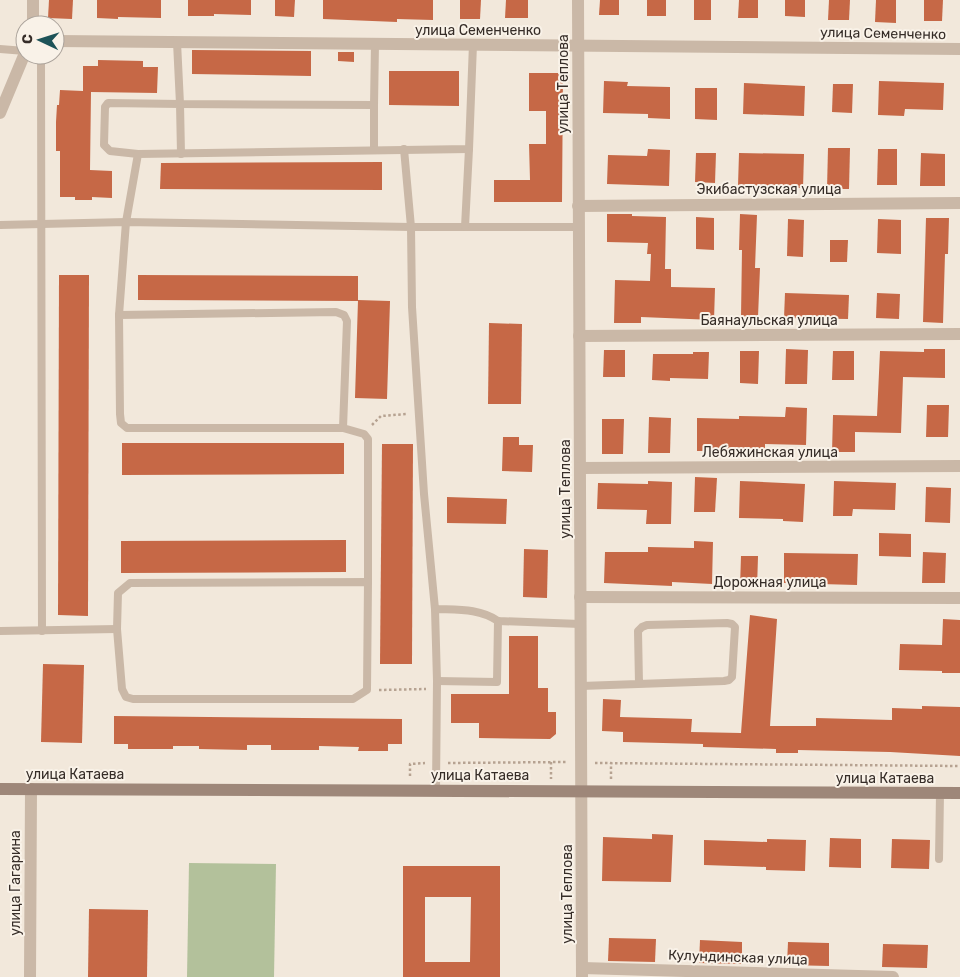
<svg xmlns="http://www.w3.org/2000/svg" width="960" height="977" viewBox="0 0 960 977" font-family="Rubik,sans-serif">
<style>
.green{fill:#b3c19b}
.building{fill:#c66846;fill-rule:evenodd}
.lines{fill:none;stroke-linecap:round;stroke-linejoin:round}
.path{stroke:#b6a291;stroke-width:2.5;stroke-dasharray:2.5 2.5;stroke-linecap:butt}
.lane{stroke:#cab8a7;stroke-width:8}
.street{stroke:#cab8a7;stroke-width:12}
.secondary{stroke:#9e8779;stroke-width:12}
.labels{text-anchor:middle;stroke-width:4;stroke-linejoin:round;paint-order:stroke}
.street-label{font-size:14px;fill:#362d28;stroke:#f9f2e8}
</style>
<rect width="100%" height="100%" fill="#f2e8db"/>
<path class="green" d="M189,863L276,864L274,977H187Z"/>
<g class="building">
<path d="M49,0H73L72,19L48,18Z"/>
<path d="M97,0H161V18L118,17V19L97,18Z"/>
<path d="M188,0H251V15L214,14V16H188Z"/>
<path d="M275,0H295L294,17L275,16Z"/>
<path d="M323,0H433V20L397,19V22L323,19Z"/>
<path d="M460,0H481L480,19H460Z"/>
<path d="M506,0H528V18H505Z"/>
<path d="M600,0H619V15H599Z"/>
<rect x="647" y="0" width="19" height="16"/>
<rect x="694" y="0" width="17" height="20"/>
<path d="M739,0H758V18H738Z"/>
<path d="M785,0H805V17L785,16Z"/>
<path d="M829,0H850L849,20H828Z"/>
<path d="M876,0H896V23L875,22Z"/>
<path d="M924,0H943L942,21H924Z"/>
<path d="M192,50L311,51V76L192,74Z"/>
<path d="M338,52H354V62L338,61Z"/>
<path d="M98,60L143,61V67H158L157,93L91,92L90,170L112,171V198L92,197V200H75V197H60V151H56V122L57,105H59L60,90L83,91V66H98Z"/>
<path d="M389,71H459V106L389,105Z"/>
<path d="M529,73H563L562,202H494V180H530L529,144H546V111H529Z"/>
<path d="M604,81L628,82L627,86L670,87V119L648,118V114L603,113Z"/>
<path d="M879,81L944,83L943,110L905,109L904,116L878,115Z"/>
<path d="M744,83L805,86L804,116L743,114Z"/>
<path d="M833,84H853L852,113L832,112Z"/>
<path d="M695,88H717V120L695,119Z"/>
<path d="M828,148H850L849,189H827Z"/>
<path d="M648,149L670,150L669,186L607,184L608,155L647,156Z"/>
<path d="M878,149H897V185H877Z"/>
<path d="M696,153H716L715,183L695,182Z"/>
<path d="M739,153L804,154L803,188L738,185Z"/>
<path d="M921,153L945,154V186H920Z"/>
<path d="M382,162V190L160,189L161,163Z"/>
<path d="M607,214H632V216L666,217L665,269H671V287L715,288L714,320L641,317V323H614L615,280L650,281L651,254H647L648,243L607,242Z"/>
<path d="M740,214L757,215L755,268H760L758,317H741L742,250H739Z"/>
<path d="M696,217L714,218V250L696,249Z"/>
<path d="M926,218H949L948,254H945L943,323L923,322Z"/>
<path d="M788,219L804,220L803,257L787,256Z"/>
<path d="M878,219L901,220V254L877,253Z"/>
<path d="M830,240H848L847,262H830Z"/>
<path d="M59,275H89L88,616L58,615Z"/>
<path d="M138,275L358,276V301L138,300Z"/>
<path d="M785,293L849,295L848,319L784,318Z"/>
<path d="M877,293L900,294L899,319L876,318Z"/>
<path d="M358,300L390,301L387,399L355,398Z"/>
<path d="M489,323L522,324L521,404H488Z"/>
<path d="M786,349L808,350L807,384H785Z"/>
<path d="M924,349H945V378L903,377L901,433L855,432V452H832L833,415L877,416L880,351L924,352Z"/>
<path d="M604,350H625V377H603Z"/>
<path d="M740,351H759L758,384L740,383Z"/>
<path d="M833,351H854V380H832Z"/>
<path d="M693,352H709L708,379L670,378V381L652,380L653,354H693Z"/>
<path d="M927,405H949L948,437H926Z"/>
<path d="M786,407L807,408L806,445L765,444V450L718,449V451H697V418L739,419V416L785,417Z"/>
<path d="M649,417L671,418L670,453H648Z"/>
<path d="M602,419H624L623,454H602Z"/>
<path d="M503,437H519V445H533L532,472L502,471Z"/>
<path d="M122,443H344V474L122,475Z"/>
<path d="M382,444H413L412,664H380Z"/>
<path d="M695,477L717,478L715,512H694Z"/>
<path d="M648,481L672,482L671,524H646L647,510L597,509L598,483L648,484Z"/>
<path d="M740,481L805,484L803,522L783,521V519L739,518Z"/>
<path d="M834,481L896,483L895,510L853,509L852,516H833Z"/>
<path d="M926,487L951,488L950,523L925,522Z"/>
<path d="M447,497L507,499L506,524L447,523Z"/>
<path d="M879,533L911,534V557L879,556Z"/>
<path d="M346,540V572L121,573V541Z"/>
<path d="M694,541L713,542L712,584L672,582V586L604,583L605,552H648V547L694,548Z"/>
<path d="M524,549L548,550L547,598L523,597Z"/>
<path d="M923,552L946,553L945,583H922Z"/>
<path d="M784,553L858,554L857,585L784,583Z"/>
<path d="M741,556H758L757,588L740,587Z"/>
<path d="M750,615L777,619L770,726H816V718L892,720V708L922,709V706L960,707V756L890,752L798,750V753H776V749L703,747V744L623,742V732L602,731L603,699L621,700L620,717L692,719L691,732L741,733Z"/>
<path d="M943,619L960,620V673H942V671L899,670L900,644L942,645Z"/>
<path d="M509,636H538V688H548V712H556V734L550,739L479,738V723H451V694H509Z"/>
<path d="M43,664L84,665L82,743L41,742Z"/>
<path d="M114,716L402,719V744H388V751H358L359,747L319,746V750H271V745H247V750L199,749V746H173V749H128V744H114Z"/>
<path d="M652,834L673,835L671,882L602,881L603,837L652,839Z"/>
<path d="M830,838L861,839V868L829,867Z"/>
<path d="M767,839L806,840L805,871L766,870V867L704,865V840L767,842Z"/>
<path d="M892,839L930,840L929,869L891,868Z"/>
<path d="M403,866H500V977H403ZM425,897H471L470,962H425Z"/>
<path d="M89,909L148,910L147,977H88Z"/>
<path d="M609,938L656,939L655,962L608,961Z"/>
<path d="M700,940L742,942V964L699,963Z"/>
<path d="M788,942L829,943V966L787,965Z"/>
<path d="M883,944L928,945L927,968L882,967Z"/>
</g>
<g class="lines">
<g class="path">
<path d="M372,425L381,416L407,414"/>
<path d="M379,690L426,689"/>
<path d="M551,762V779"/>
<path d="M448,763L567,762"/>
<path d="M595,763L960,766"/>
<path d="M410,776V764L425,763"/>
<path d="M611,779V763"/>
</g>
<g class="lane">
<path d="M177,42L180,104L374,105L375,44"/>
<path d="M0,49L25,51"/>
<path d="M41,55L42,631"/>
<path d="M404,149L411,227L412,307L424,494L435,609L437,681L436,790"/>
<path d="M374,150V105"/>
<path d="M138,154L110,151L104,145L105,107L108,103L180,104L181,154"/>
<path d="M0,225L126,222L411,227H579"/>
<path d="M465,227L469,149"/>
<path d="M119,315L126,222L138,154L469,149L473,44"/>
<path d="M343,428L347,321L344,315L336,312L119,315L120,414L121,423L127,428H343L364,434L368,439V582"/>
<path d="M368,582L367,690L353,699H133L126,697L122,689L117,629L118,593L130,583Z"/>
<path d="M435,609C457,610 479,608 498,621L580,624"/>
<path d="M0,631L117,629"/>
<path d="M437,681L497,682L498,621"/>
<path d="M581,686L724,681L729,680L732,677L735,627L732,624L727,623L647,625L642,627L638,631L639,684"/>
<path d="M939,859L940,793"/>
</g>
<g class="street">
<path d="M33,0V25"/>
<path d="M578,0L582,977"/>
<path d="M55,41L960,49"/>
<path d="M0,113L25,53"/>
<path d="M578,206L960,203"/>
<path d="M579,336L960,334"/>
<path d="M580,468L960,466"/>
<path d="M580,597L960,598"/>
<path d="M582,968L893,977"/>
<path d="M30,977L31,789"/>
</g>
<path class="secondary" d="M0,789L960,793"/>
</g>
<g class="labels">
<g class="street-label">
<text x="478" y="35">улица Семенченко</text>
<text transform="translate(883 33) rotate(1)" y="5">улица Семенченко</text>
<text transform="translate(563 84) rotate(-90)" y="5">улица Теплова</text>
<text x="769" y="194">Экибастузская улица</text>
<text x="769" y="325">Баянаульская улица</text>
<text x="770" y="457">Лебяжинская улица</text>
<text transform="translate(565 489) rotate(-90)" y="5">улица Теплова</text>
<text x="770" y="587">Дорожная улица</text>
<text x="75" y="779">улица Катаева</text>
<text x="480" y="780">улица Катаева</text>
<text x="885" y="783">улица Катаева</text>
<text transform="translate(15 883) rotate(-90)" y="5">улица Гагарина</text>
<text transform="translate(567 894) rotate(-90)" y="5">улица Теплова</text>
<text transform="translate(738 957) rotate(2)" y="5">Кулундинская улица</text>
</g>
</g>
<g transform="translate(40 40) rotate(274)"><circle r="24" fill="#f9f2e8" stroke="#aba39b"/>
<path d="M0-4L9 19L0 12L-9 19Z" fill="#1d5358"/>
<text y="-8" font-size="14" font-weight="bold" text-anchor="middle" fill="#362d28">С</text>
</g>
</svg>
